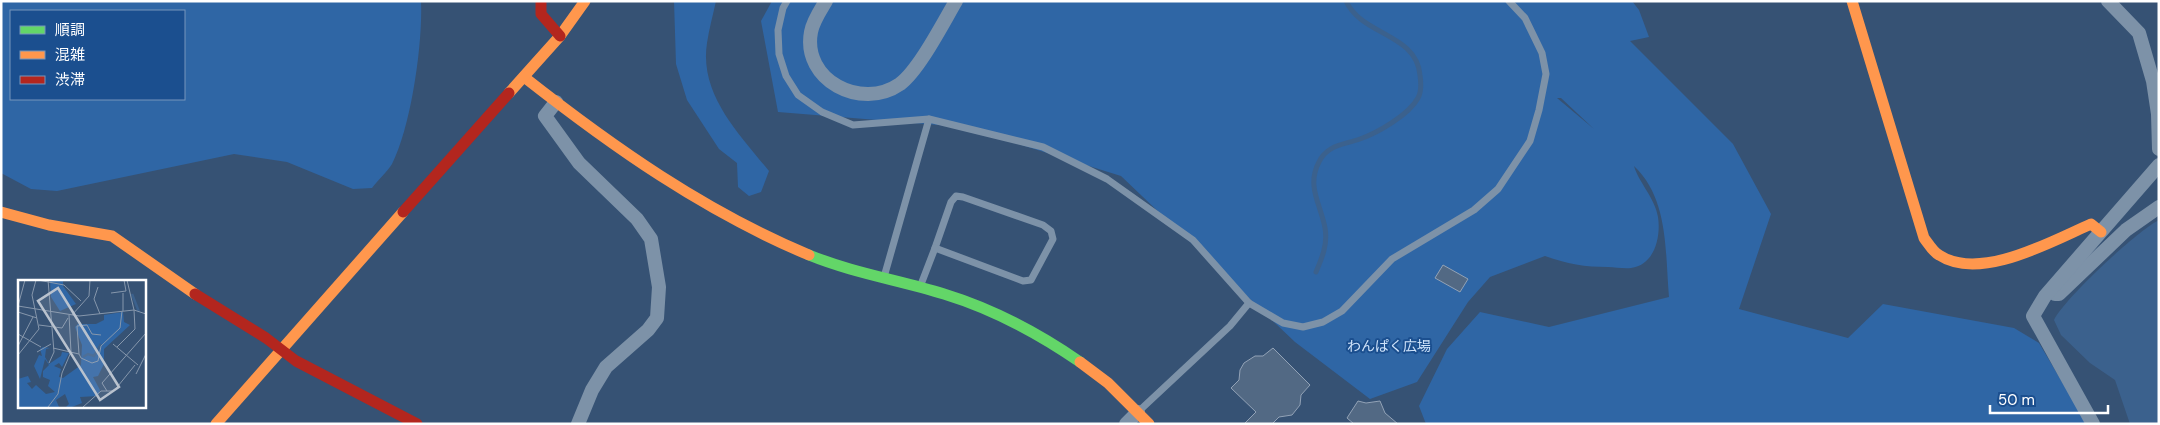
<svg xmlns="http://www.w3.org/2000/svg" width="2160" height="425" viewBox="0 0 2160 425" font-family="'DM Sans','Noto Sans JP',sans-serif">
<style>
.green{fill:#2f66a5;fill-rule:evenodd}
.water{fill:#3b618d}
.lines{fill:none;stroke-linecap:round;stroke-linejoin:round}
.stream{stroke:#3b618d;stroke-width:5}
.building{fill:#526984;stroke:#92a2b6}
.lane{stroke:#7d92a8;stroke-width:7}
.street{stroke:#7d92a8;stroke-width:14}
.fast{stroke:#63d668;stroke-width:11}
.slow{stroke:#ff974d;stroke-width:11}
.jam{stroke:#b3261e;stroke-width:11}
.labels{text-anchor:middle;stroke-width:4;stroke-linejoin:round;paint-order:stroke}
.park-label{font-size:14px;fill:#cfe3fa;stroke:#1b4f8f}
.inset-river{fill:none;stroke:#3b618d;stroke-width:2.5}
.inset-road{fill:none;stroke:#8697ac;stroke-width:1}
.view{fill:#b9c2ce;fill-opacity:0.15;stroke:#b9c2ce;stroke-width:2.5}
.inset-edge{fill:none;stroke:#fff;stroke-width:2.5}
</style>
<rect width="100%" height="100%" fill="#365274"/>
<g class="green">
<path d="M1,1H421C423,43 411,127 392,164C387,172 378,180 372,188L353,189L287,162L234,154L57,191L31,189L1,173ZM184,11V99H11V11Z"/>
<path d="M674,1H716C713,15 709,29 707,43C699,94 739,134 769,171L761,192L749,196L738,187L737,163L719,149L687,100L676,64Z"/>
<path d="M772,1H1632L1639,10L1649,37L1630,41L1733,144L1771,214L1739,309L1848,338L1883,304L2014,328L2039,343L2087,424H1426L1419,406L1447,349L1480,312L1549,327L1669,297C1665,252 1669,199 1634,166C1639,183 1655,198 1658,217C1661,236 1655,265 1631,268C1624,269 1615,267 1608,267C1585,267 1567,264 1545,256L1490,277L1468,302L1417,382L1370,399L1295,342L1121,176L964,127L778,112L761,21ZM1557,98H1561L1594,129Z"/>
</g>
<path class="water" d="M2159,220V424H2130L2115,380L2090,363L2061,335L2054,320C2065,298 2137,231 2159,220Z"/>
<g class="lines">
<path class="stream" d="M1316,272C1322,258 1328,244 1325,228C1321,205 1306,186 1319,162C1327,145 1343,145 1360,139C1377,133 1409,115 1418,98C1422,91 1421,82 1420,75C1416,33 1362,36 1346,1"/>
</g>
<g class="building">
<path d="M1443,265L1468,279L1460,292L1435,278Z"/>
<path d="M1273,348L1310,385L1301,395L1300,405L1292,415L1279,417L1272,424H1244L1256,412L1231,388L1239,380L1240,370L1244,363L1255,356H1263Z"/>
<path d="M1358,401L1366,403L1380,401L1385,413L1398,424H1354L1347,418Z"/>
</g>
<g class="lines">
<g class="lane">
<path d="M787,1L783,8L778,30L779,54L786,76L798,95L822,112L853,125L929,119L1043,147L1107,179L1193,240L1249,303L1283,323L1303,327L1323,322L1342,311L1392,259L1474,210L1498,189L1530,141L1539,110L1546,74L1542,53L1525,18L1509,1"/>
<path d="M956,196L963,197L1043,225L1051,231L1053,239L1031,280L1023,281L935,248L951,202Z"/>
<path d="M884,277L929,119"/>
<path d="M920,287L935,248"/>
<path d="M1139,411L1230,326L1249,303"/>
</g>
<g class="street">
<path d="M826,1C820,11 813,21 811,32C802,80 861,111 900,84C919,70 943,23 956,1"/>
<path d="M2108,1L2139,33L2153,81L2158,114L2159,149"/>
<path d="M556,102L545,116L579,163L637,219L651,239L659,287L657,318L648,330L606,367L592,390L578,424"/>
<path d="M2055,294H2059L2126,230L2159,207"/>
<path d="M1126,424L1138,412"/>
<path d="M2093,424L2033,316L2045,296L2159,165"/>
</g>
<path class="fast" d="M809,255C853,273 899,280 944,294C993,309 1038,333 1080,362"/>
<g class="slow">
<path d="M1852,1L1924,238C1928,243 1933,252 1939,255C1980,282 2052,241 2091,224L2101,232"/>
<path d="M524,77C613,147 704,211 809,255"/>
<path d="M509,93L560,36L585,1"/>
<path d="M1,212L49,225L112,236L195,294"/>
<path d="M1080,362L1108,383L1149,424"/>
<path d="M216,424L403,212"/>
</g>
<g class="jam">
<path d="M541,1V14L560,36"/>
<path d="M403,212L509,93"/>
<path d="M195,294L266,338L296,361L417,424"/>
</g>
</g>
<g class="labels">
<g class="park-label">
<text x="1389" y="351">わんぱく広場</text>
</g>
</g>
<g transform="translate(18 280)">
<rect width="128" height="128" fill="#365274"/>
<path d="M32,0H45V6L58,24L42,31L33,17ZM105,32L106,42L112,45L86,69V84L80,96L75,97L82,110L80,116L62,117L64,123L54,127H48L51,124L47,114L38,120L41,127H0V99L10,96L13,102L9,103L14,109L18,105L28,114L37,112L30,106L32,100L25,97V91L31,85L27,79L22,99L16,86L21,75L24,76L22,69L25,67L32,68L28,69L27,77L31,84L43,76L44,72L51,73L44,87L41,83L36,86L43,89L41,97L45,98L63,85L64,65L57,47L60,44H78L86,40V35Z" fill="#2f66a5"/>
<path class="inset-river" d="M114,14L121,32M65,77L70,74L76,76L83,64"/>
<path class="inset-road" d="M20,0L46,5L63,21M30,0L36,72L31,83M109,0L116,30L128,34M80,7L76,19L82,34M93,13L108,11L106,0M105,13V31M0,26L61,36L116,30L117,49L99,67M0,26L7,0M0,32L19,38M54,35L71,16L72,0M21,45L44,48L50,38M0,54L23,67M95,64L120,85M0,66L15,37M35,68L61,74L63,78L74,83L80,81L83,66L102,48L104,31M19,72L33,64M61,74L59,46L69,45L74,54L83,55M0,75L21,49L14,15L18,0M118,94L128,74M89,111L84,103L128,53M30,127L40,114L44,93L53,72L51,35M65,127L83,111H96L117,85"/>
<path class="view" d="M40,8L101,107L82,120L20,21Z"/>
<rect width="128" height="128" class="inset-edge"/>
</g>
<rect width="2160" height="425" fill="none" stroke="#ffffff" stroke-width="5"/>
<rect x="10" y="10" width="175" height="90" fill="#1b4f8f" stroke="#7695bc"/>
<rect x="20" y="26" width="25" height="8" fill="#63d668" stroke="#7695bc"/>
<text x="55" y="35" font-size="15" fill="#ffffff">順調</text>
<rect x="20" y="51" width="25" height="8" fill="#ff974d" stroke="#7695bc"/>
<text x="55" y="60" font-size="15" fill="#ffffff">混雑</text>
<rect x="20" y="76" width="25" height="8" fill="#b3261e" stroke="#7695bc"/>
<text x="55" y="85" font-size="15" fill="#ffffff">渋滞</text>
<path d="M1990 405v8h118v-8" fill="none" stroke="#ffffff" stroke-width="2.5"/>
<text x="1998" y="405" font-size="15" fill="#ffffff" stroke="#1b4f8f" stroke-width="4" paint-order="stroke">50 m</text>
</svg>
